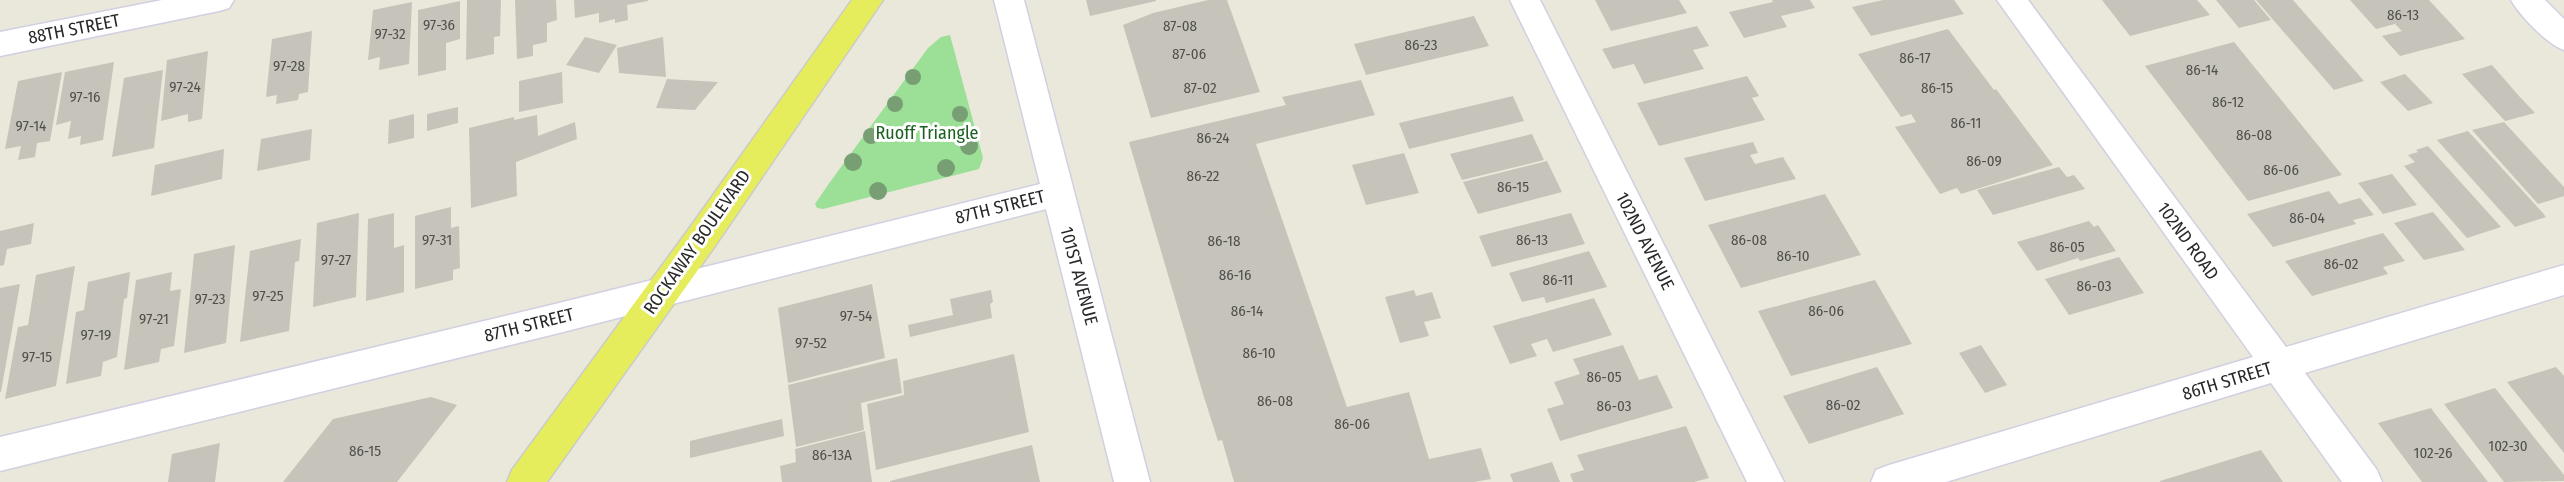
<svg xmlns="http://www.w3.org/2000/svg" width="2564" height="482" viewBox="0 0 2564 482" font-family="'Fira Sans Condensed',sans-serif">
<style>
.green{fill:#9ce097}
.building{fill:#c6c4ba}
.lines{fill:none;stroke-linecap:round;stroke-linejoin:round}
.minor-casing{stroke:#d1cfe1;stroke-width:3}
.primary-casing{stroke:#cbcbcb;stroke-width:3}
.minor{fill:#fff;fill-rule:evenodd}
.primary{fill:#e6ed5d;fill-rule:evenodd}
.tree{fill:#789e74}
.labels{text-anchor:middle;stroke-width:6;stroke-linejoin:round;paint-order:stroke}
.number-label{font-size:15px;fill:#504f4c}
.street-label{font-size:18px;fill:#282828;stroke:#fff}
.park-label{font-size:18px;fill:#1b6220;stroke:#fff}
</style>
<rect width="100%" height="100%" fill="#eae8da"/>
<path class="green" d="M950,35L983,158L979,169L823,209L817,208L815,204L830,182L928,48L941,37Z"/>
<g class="building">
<path d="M467,0H501L500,36L494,37V54L466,60Z"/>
<path d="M515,0H556L557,20L547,23V42L533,45V56L517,59Z"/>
<path d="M574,0H648V1L627,5L628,20L615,23V19L599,23V13L575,18Z"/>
<path d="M1086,0H1156V1L1090,16Z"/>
<path d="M1208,0H1227L1260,92L1151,118L1123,25L1153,13Z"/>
<path d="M1595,0H1679L1687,13L1611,31Z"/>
<path d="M1772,0H1810L1815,8L1781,16L1787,27L1744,38L1729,12L1773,2Z"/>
<path d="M1883,0H1954L1964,14L1871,36L1852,7Z"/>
<path d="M2102,0H2197L2210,15L2130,36Z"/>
<path d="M2216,0H2254L2271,20L2239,28Z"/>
<path d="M2256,0H2293L2364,81L2334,90Z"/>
<path d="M2350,0H2429L2465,39L2400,56L2382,36L2402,31L2395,24L2376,29Z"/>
<path d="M460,1V39L446,43V70L418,76V10Z"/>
<path d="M412,2L409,64L379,70L380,57L368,60L373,10Z"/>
<path d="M1474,16L1489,46L1366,75L1354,44Z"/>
<path d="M1697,26L1709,46L1693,50L1704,69L1644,84L1634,64L1613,69L1602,49Z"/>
<path d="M1948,29L1994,90L1996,89L2053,165L1961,194L1957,188L1940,194L1895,127L1916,122L1911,114L1901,117L1858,54Z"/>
<path d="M312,31L308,92L299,94L298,100L276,104L277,95L266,97L272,39Z"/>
<path d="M585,37L617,45L599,73L566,65Z"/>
<path d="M663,37L666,77L619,73L617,48Z"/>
<path d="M2234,42L2287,107L2342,175L2248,201L2145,66Z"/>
<path d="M208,51L202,119L188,122V114L161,121L167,60Z"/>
<path d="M114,62L103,140L80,145L81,136L68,139L71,121L56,125L65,72Z"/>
<path d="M2492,65L2519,96L2535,113L2505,121L2462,74Z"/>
<path d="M163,70L154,148L112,157L124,78Z"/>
<path d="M62,72L50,141L37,143L35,157L18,160L21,146L5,149L18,81Z"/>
<path d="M562,72L563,103L519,112V81Z"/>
<path d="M2405,74L2433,103L2408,111L2380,82Z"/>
<path d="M1747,76L1759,96L1752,98L1765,120L1659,146L1637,103Z"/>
<path d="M667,79L718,82L695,110L656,108Z"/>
<path d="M1361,80L1375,115L1256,144L1347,407L1409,392L1429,459L1481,448L1491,479L1474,482H1234L1222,440L1218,441L1203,394L1129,142L1286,105L1282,97Z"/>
<path d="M1513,96L1524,121L1409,149L1399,123Z"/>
<path d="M458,107V123L427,131V114Z"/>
<path d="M414,114V138L388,144L389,120Z"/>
<path d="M537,115L538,136L575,122L577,139L516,162L517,196L471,208L469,128L514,117V120Z"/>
<path d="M2504,122L2564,187V196L2538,204L2472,130Z"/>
<path d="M312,129L310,160L257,171L261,139Z"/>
<path d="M2468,131L2542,212L2546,217L2515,227L2437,140Z"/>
<path d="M1532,134L1544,160L1462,180L1450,154Z"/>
<path d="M1753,142L1758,153L1750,155L1755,164L1783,157L1796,179L1705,201L1684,158Z"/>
<path d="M2428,146L2501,227L2467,238L2404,166L2415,162L2408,155L2418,152L2416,150Z"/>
<path d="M224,149L222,179L151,196L155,165Z"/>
<path d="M1404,153L1419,193L1366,205L1352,165Z"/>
<path d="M1547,161L1562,192L1478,214L1463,182Z"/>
<path d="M2059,167L2067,177L2074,175L2085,189L1993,215L1977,190Z"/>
<path d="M2392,174L2417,205L2383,214L2358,183Z"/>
<path d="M2329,191L2339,204L2360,198L2374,215L2353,220L2356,224L2273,247L2247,214Z"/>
<path d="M1825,194L1861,255L1741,288L1708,225Z"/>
<path d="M451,207V228L459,226L460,268L453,270V280L415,289V216Z"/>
<path d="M2433,212L2465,250L2424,260L2394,223Z"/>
<path d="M359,213L356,297L313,307L317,223Z"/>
<path d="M394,213V248L404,245V292L366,301L368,219Z"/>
<path d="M1571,213L1585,244L1492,267L1479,236Z"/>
<path d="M2089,221L2094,227L2098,225L2116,251L2080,261L2078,258L2037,271L2017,242Z"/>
<path d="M34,223L31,244L7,249L4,265L0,266V231Z"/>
<path d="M2383,233L2405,261L2383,267L2388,274L2312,296L2285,261Z"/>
<path d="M301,239L299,261L295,262L289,331L240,342L250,251Z"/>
<path d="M235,245L226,343L184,353L194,254Z"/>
<path d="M1589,251L1607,287L1546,303L1544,297L1522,302L1509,273Z"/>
<path d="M2119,257L2144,293L2069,315L2045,279Z"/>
<path d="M75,266L56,386L5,399L18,327L28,325L36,275Z"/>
<path d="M130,272L127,298L124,299L117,357L103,362L101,376L66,384L76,312L84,310L88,282Z"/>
<path d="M172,272L170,291L181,289L174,346L161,349L159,362L124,370L136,280Z"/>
<path d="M1875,280L1912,344L1791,376L1758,311Z"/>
<path d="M20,284L1,392H0V288Z"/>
<path d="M872,284L885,358L788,383L778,308Z"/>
<path d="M991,290L993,302L990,304L992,318L910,337L908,325L953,315L950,299Z"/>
<path d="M1414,290L1416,296L1432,292L1441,318L1424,322L1429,336L1400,343L1385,297Z"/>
<path d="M1594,298L1612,335L1553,352L1547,339L1531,344L1537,356L1510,364L1493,326Z"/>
<path d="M1623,345L1639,380L1657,375L1673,408L1560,441L1547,409L1564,404L1554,382L1580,374L1573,359Z"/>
<path d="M1981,345L2007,385L1985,393L1959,353Z"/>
<path d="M1014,354L1029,432L876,470L867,404L904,395L903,381Z"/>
<path d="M897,358L902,393L861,403L864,430L796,447L788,385Z"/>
<path d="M1877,367L1904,414L1809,444L1783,396Z"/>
<path d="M2556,367L2564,376V453L2507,382Z"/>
<path d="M2495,388L2564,475V481L2504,482L2444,404Z"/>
<path d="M431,397L457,405L397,482H283L333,419Z"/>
<path d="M2431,408L2433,411L2488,482H2422L2378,423Z"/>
<path d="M782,419L784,436L690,458V441Z"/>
<path d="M1686,426L1709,478L1694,482H1573L1570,474L1584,470L1577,455Z"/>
<path d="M865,431L872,482H782L780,466L796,462L795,449Z"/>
<path d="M220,443L215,482H168L172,454Z"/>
<path d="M1032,445L1040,482H890V481Z"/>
<path d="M2261,450L2283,482H2160V481Z"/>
<path d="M1552,462L1560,482H1513L1510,474Z"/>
</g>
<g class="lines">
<defs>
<g id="minor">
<path d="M162,0H234L229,8L219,11L0,56V32Z"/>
<path d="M994,0H1024L1150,482H1114L1046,209L555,334L0,471V437L555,304L1040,184Z"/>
<path d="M1510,0H1540L1784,482H1747Z"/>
<path d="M1997,0H2028L2286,347L2564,265V295L2305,373L2377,470L2382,482H2342L2271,383L1946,482H1871L1876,470L1889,465L2253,357Z"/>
<path d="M2511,0H2545L2564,19V50C2547,44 2520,16 2511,0Z"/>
</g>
<path id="primary" d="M852,0H883L715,246L547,482H507L512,470L691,226Z"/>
</defs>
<use href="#minor" class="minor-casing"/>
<use href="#primary" class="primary-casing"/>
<use href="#minor" class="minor"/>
<use href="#primary" class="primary"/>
</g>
<g class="tree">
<circle cx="913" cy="77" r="8"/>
<circle cx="895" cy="104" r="8"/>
<circle cx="960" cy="114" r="8"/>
<circle cx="871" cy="136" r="8"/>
<circle cx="969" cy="146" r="9"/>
<circle cx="853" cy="162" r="9"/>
<circle cx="946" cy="168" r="9"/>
<circle cx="878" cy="191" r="9"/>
</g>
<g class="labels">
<g class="number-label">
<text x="2403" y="20">86-13</text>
<text x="439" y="30">97-36</text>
<text x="1180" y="31">87-08</text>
<text x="390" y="39">97-32</text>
<text x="1421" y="50">86-23</text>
<text x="1189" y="59">87-06</text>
<text x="1915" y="63">86-17</text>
<text x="289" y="71">97-28</text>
<text x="2202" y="75">86-14</text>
<text x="185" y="92">97-24</text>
<text x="1200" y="93">87-02</text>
<text x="1937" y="93">86-15</text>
<text x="85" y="102">97-16</text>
<text x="2228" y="107">86-12</text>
<text x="1966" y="128">86-11</text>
<text x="31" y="131">97-14</text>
<text x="2254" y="140">86-08</text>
<text x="1213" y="143">86-24</text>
<text x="1984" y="166">86-09</text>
<text x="2281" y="175">86-06</text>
<text x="1203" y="181">86-22</text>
<text x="1513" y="192">86-15</text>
<text x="2307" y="223">86-04</text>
<text x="437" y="245">97-31</text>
<text x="1532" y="245">86-13</text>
<text x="1749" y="245">86-08</text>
<text x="1224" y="246">86-18</text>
<text x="2067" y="252">86-05</text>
<text x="1793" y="261">86-10</text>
<text x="336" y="265">97-27</text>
<text x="2341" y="269">86-02</text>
<text x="1235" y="280">86-16</text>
<text x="1558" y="285">86-11</text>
<text x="2094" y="291">86-03</text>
<text x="268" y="301">97-25</text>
<text x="210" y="304">97-23</text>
<text x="1247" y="316">86-14</text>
<text x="1826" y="316">86-06</text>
<text x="856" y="321">97-54</text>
<text x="154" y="324">97-21</text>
<text x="96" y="340">97-19</text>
<text x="811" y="348">97-52</text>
<text x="1259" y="358">86-10</text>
<text x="37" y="362">97-15</text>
<text x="1604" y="382">86-05</text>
<text x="1275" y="406">86-08</text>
<text x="1843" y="410">86-02</text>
<text x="1614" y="411">86-03</text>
<text x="1352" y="429">86-06</text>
<text x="2508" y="451">102-30</text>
<text x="365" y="456">86-15</text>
<text x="2433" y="458">102-26</text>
<text x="832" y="460">86-13A</text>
</g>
<g class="street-label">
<text transform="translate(74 29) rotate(-11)" y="6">88TH STREET</text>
<text transform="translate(1000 207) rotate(-14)" y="6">87TH STREET</text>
<text transform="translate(1645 241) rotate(63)" y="6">102ND AVENUE</text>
<text transform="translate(2188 241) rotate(54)" y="6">102ND ROAD</text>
<text transform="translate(697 242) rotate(-55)" y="6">ROCKAWAY BOULEVARD</text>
<text transform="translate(1079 276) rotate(75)" y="6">101ST AVENUE</text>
<text transform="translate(529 325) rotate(-14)" y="6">87TH STREET</text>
<text transform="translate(2227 381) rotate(-17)" y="6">86TH STREET</text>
</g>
<g class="park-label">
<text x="927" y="139">Ruoff Triangle</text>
</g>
</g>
</svg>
